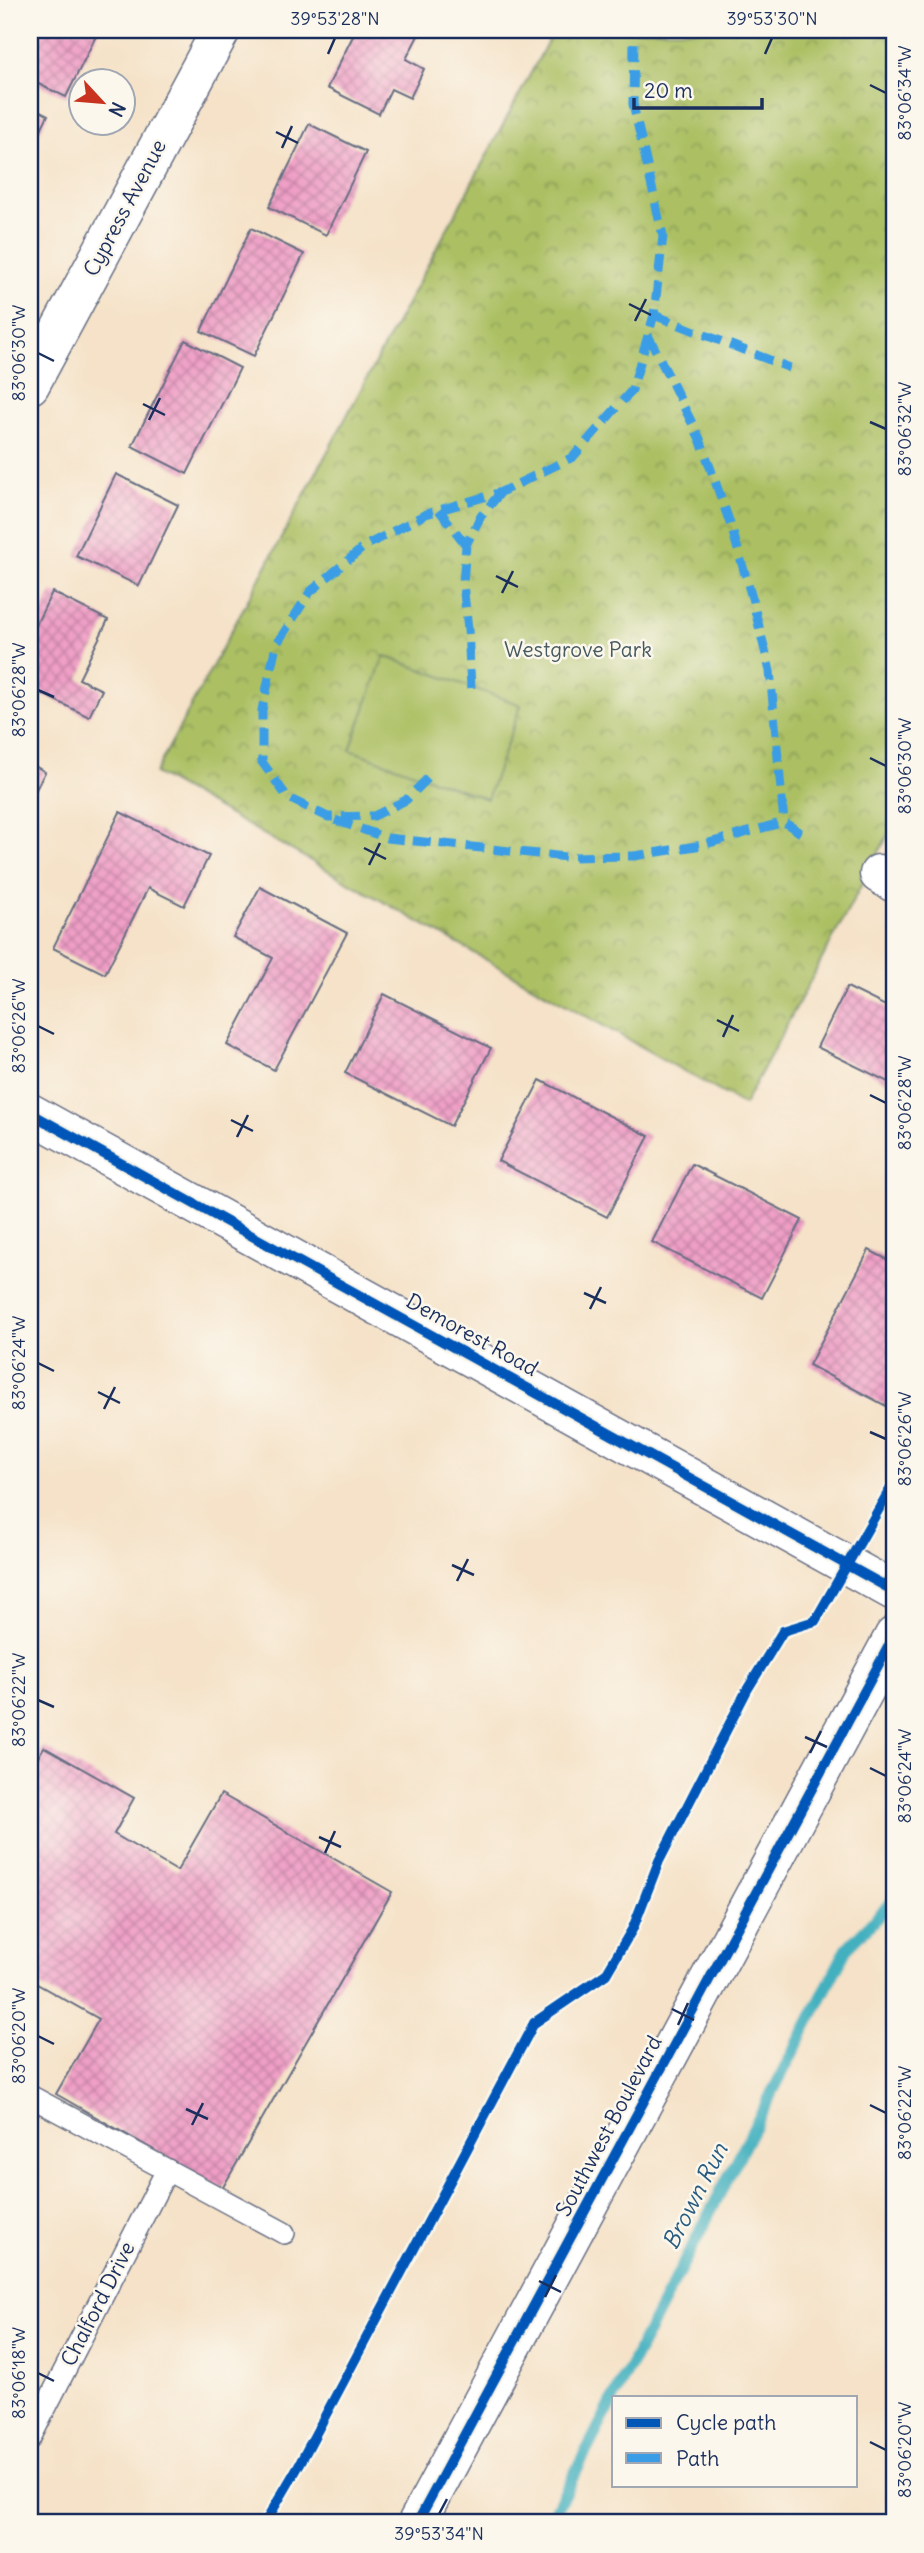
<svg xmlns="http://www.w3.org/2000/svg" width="924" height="2553" viewBox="0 0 924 2553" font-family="Delius,sans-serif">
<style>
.park{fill:url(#park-crowns);stroke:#647861;stroke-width:2}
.garden{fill:#acc064;stroke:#647861;stroke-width:2}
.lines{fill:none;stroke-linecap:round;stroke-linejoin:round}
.stream{stroke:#43b0bf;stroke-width:12}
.building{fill:url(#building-cross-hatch)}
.lane-casing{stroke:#676e83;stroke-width:24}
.street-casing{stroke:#676e83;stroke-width:41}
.secondary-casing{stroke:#676e83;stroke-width:41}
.lane{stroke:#fff;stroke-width:21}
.street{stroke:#fff;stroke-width:38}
.secondary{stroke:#fff;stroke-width:38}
.quiet{stroke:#3b9de6;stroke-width:9;stroke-dasharray:18 9;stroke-linecap:butt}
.cycleway-casing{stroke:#fbf7ec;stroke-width:15}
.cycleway{stroke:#0057b8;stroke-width:10}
.ticks{fill:none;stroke:#1b2f5e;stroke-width:2.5}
.labels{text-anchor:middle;stroke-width:5;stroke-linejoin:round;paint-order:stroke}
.street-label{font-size:21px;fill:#1b2f5e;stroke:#fbf7ec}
.park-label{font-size:21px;fill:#465a60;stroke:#fbf7ec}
.water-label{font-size:23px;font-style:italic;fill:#295c80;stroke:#fbf7ec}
.neatline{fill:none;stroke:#1b2f5e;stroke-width:2.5}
.ticks-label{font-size:18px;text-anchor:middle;fill:#1b2f5e}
</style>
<defs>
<pattern id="park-crowns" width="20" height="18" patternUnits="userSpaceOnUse" patternTransform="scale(1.75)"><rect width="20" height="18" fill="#acc064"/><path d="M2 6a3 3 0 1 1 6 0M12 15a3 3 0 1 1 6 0" fill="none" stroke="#8b9c56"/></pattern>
<pattern id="building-cross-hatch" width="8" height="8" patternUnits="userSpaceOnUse" patternTransform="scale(1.75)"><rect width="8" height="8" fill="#f09fc6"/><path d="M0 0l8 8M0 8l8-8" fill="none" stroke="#c282a4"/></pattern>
</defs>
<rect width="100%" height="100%" fill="#fbf7ec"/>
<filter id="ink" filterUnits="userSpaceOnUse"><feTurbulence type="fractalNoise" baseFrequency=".0143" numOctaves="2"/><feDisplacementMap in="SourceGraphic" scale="14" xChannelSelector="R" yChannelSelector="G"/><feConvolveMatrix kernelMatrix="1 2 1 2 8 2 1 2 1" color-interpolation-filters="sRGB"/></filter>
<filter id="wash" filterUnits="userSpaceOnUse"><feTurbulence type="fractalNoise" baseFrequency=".00686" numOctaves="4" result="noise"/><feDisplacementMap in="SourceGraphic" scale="28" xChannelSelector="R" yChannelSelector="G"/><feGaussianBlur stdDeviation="1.57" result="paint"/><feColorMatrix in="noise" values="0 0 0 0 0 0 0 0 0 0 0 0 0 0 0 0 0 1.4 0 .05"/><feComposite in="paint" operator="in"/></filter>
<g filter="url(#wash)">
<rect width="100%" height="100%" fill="#f5e2c8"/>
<path class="park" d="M554,30H894V824L744,1105L155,773Z"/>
<path class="garden" d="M384,656L521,705L487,799L350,750Z"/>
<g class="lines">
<path class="stream" d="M549,2523L847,1948L894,1900"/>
</g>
<g id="blocks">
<g class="building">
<path d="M30,30H99L66,97L30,80Z"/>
<path d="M356,30H421L406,59L424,69L410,98L391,89L379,114L327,88Z"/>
<path d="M30,106L48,115L30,152Z"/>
<path d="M309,124L366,152L326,235L269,207Z"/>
<path d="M251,228L304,254L254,356L201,331Z"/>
<path d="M185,340L240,368L187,474L132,446Z"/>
<path d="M116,474L178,505L139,586L76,556Z"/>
<path d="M52,592L108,620L79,679L102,690L89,717L30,688V637Z"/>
<path d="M30,763L45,772L30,801Z"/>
<path d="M120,812L209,856L184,906L148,888L105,974L53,948Z"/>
<path d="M260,887L347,933L274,1070L227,1045L273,958L233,937Z"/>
<path d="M847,987L894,1010V1085L817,1047Z"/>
<path d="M384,994L491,1048L451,1126L345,1073Z"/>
<path d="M540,1080L649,1136L607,1217L498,1161Z"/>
<path d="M692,1164L802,1220L762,1298L652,1242Z"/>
<path d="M869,1250L894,1263V1391L886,1406L809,1365Z"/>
<path d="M44,1747L134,1798L114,1834L177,1871L221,1794L392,1892L222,2189L56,2094L99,2019L30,1980V1771Z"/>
</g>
</g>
</g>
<g filter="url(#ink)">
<use href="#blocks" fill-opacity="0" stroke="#676e83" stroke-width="2"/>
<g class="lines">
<defs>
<g id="lane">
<path d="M30,2096L284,2233"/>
<path d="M30,2438L167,2170"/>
</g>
<g id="street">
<path d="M30,385L221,30"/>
<path d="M879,874L894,883"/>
</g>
<g id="secondary">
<path d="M30,1113L894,1591"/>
<path d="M417,2523L894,1636"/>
</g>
</defs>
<use href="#lane" class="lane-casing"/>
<use href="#street" class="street-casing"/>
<use href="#secondary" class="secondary-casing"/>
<use href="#lane" class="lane"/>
<use href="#street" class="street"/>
<use href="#secondary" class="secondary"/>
<g class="quiet">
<path d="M654,315L790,368"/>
<path d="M648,335L700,439L731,526L752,598L770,671L784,822"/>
<path d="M439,510L466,545"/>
<path d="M471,688L468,629L463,584L466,545L481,516L501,492"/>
<path d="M428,778L406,800L374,816L328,817L288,798L262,762V710L276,645L310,592L365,546L426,514L501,492L573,457L632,390L654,315L663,236L633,104L634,40L637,30"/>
<path d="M335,820L387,838L566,857L634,856L702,845L784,822L802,834"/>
</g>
<defs>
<g id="cycleway">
<path d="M30,1113L894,1591"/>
<path d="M265,2523L299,2465L534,2023L606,1974L633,1928L659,1861L747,1690L783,1631L815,1621L892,1486L894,1487"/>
<path d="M417,2523L894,1636"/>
</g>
</defs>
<use href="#cycleway" class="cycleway-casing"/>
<use href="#cycleway" class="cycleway"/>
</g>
</g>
<path class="ticks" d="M328,54L335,38M765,54L772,38M870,85L886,93M276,132L298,143M282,148L292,126M629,304L651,315M635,321L646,299M38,353L54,361M143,404L165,415M149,420L160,398M870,422L886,429M496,576L518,587M502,593L513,571M38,690L54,697M870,758L886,766M364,848L386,859M369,865L380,843M717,1020L739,1031M38,1026L54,1034M723,1037L733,1015M870,1095L886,1103M231,1120L253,1131M237,1137L248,1115M584,1293L606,1303M590,1309L601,1287M38,1363L54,1371M98,1392L120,1403M104,1409L115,1387M870,1432L886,1439M452,1565L474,1575M457,1581L468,1559M38,1700L54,1707M805,1737L827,1747M810,1753L821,1731M870,1768L886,1776M319,1837L341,1847M325,1853L335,1831M672,2009L694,2020M678,2025L688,2003M38,2036L54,2044M870,2105L886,2113M186,2109L208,2119M192,2125L203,2103M539,2281L561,2292M545,2297L556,2275M38,2373L54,2381M870,2442L886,2450M439,2514L447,2499"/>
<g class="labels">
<g class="street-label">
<text transform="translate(125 208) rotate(-62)" y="7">Cypress Avenue</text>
<text transform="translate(472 1335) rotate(29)" y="7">Demorest Road</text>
<text transform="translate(609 2126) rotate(-62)" y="7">Southwest Boulevard</text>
<text transform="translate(98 2304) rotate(-63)" y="7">Chalford Drive</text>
</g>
<g class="park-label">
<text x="578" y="657">Westgrove Park</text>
</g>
<g class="water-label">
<text transform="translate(695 2196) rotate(-63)" y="8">Brown Run</text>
</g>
</g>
<rect width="924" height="2553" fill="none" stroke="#fbf7ec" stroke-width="77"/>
<rect x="612" y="2396" width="245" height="91" fill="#fbf7ec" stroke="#a1a7b3" stroke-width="2"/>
<rect x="626" y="2418" width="35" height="10" fill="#0057b8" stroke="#a1a7b3" stroke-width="2"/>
<text x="676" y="2430" font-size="21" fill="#1b2f5e">Cycle path</text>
<rect x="626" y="2453" width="35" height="10" fill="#3b9de6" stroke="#a1a7b3" stroke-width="2"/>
<text x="676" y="2466" font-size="21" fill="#1b2f5e">Path</text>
<g transform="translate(102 102) rotate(116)"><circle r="33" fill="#fbf7ec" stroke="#a1a7b3" stroke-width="2"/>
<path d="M0-5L12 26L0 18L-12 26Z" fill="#c8321e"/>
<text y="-10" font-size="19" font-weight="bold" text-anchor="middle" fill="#1b2f5e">N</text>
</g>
<path d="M634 98v10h128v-10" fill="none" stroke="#1b2f5e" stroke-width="3.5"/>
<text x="644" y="98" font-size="21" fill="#1b2f5e" stroke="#fbf7ec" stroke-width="5" paint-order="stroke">20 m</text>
<rect x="38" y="38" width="848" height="2476" class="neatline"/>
<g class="ticks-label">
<text x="335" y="25">39°53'28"N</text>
<text x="772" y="25">39°53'30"N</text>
<text transform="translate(905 93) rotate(-90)" y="6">83°06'34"W</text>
<text transform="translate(19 353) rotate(-90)" y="6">83°06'30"W</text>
<text transform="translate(905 429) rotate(-90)" y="6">83°06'32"W</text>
<text transform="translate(19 690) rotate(-90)" y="6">83°06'28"W</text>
<text transform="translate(905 766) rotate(-90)" y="6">83°06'30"W</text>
<text transform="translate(19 1026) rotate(-90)" y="6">83°06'26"W</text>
<text transform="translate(905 1103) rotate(-90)" y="6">83°06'28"W</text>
<text transform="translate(19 1363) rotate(-90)" y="6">83°06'24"W</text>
<text transform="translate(905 1439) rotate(-90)" y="6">83°06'26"W</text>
<text transform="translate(19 1700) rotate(-90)" y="6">83°06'22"W</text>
<text transform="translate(905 1776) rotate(-90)" y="6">83°06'24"W</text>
<text transform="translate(19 2036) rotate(-90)" y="6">83°06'20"W</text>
<text transform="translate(905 2113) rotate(-90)" y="6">83°06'22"W</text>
<text transform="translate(19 2373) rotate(-90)" y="6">83°06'18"W</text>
<text transform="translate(905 2450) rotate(-90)" y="6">83°06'20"W</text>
<text x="439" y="2540">39°53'34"N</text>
</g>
</svg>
